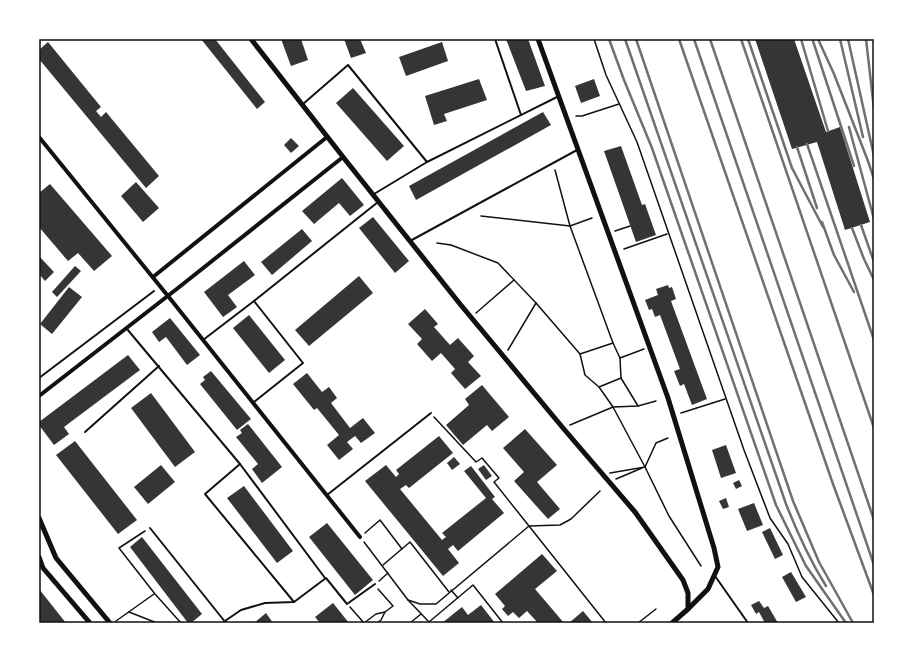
<svg xmlns="http://www.w3.org/2000/svg" width="913" height="662" viewBox="0 0 913 662" font-family="'Fira Sans Condensed',sans-serif">
<style>
.building{fill:#353535}
.lines{fill:none;stroke-linecap:round;stroke-linejoin:round}
.path{stroke:#111;stroke-width:1.5}
.service{stroke:#111;stroke-width:2}
.minor{stroke:#111;stroke-width:4}
.tertiary{stroke:#111;stroke-width:5}
.rail{stroke:#707070;stroke-width:2.5}
.neatline{fill:none;stroke:#111;stroke-width:1.5}
</style>
<rect width="100%" height="100%" fill="#fff"/>
<g class="building">
<path d="M201,39H215L265,102L257,109Z"/>
<path d="M281,39H301L308,60L291,66Z"/>
<path d="M344,39H360L366,53L351,58Z"/>
<path d="M506,39H528L545,86L526,91Z"/>
<path d="M755,39H794L826,132L840,127L870,222L845,230L817,142L792,149Z"/>
<path d="M48,42L101,107L96,111L101,117L106,112L159,176L146,188L39,59V50Z"/>
<path d="M442,42L448,61L406,76L399,57Z"/>
<path d="M479,79L487,100L444,114L447,121L434,125L425,96Z"/>
<path d="M594,79L600,96L581,103L575,86Z"/>
<path d="M353,88L404,146L387,161L336,103Z"/>
<path d="M543,112L551,125L416,200L409,186Z"/>
<path d="M291,138L299,146L291,153L284,145Z"/>
<path d="M621,146L642,205L645,204L656,235L636,242L604,151Z"/>
<path d="M342,178L364,205L350,216L339,203L314,224L302,211Z"/>
<path d="M136,182L159,208L143,222L121,196Z"/>
<path d="M50,184L112,256L94,271L78,253L68,261L39,227V193Z"/>
<path d="M373,217L409,261L395,273L359,228Z"/>
<path d="M302,229L312,241L272,275L261,262Z"/>
<path d="M39,256L54,272L45,281L39,274Z"/>
<path d="M244,261L255,275L228,295L237,307L223,317L204,292Z"/>
<path d="M75,266L81,271L57,297L52,292Z"/>
<path d="M359,276L373,293L309,346L295,330Z"/>
<path d="M668,285L669,288L672,287L676,299L671,301L707,399L692,405L684,384L680,386L674,371L680,369L660,315L655,317L652,309L649,310L645,300L658,295L656,289Z"/>
<path d="M69,287L82,297L52,334L40,324Z"/>
<path d="M425,309L438,324L434,327L450,345L458,338L474,356L468,362L481,376L465,389L451,373L455,369L441,353L432,361L417,344L422,339L408,324Z"/>
<path d="M249,315L285,360L269,373L233,328Z"/>
<path d="M170,318L200,355L187,365L166,337L159,342L152,332Z"/>
<path d="M128,355L140,370L64,427L69,434L54,445L39,425V422Z"/>
<path d="M211,371L251,419L237,430L200,384L205,380L203,377Z"/>
<path d="M307,373L322,392L329,387L337,398L331,403L350,428L363,418L375,433L361,443L355,436L347,442L353,449L339,460L327,445L339,435L317,408L314,410L293,384Z"/>
<path d="M482,385L509,417L492,431L487,425L463,445L446,425L469,405L465,399Z"/>
<path d="M151,393L195,452L175,467L131,408Z"/>
<path d="M248,424L282,467L262,483L252,469L258,464L236,437L242,433L240,430Z"/>
<path d="M525,429L557,465L537,482L560,509L548,519L514,481L524,472L503,448Z"/>
<path d="M439,436L453,453L409,488L406,485L400,489L442,540L446,537L442,533L486,498L464,471L471,466L495,497L492,499L504,513L458,551L453,545L448,549L459,563L443,576L365,481L386,465L396,477L399,474L396,470Z"/>
<path d="M75,441L137,520L118,534L56,455Z"/>
<path d="M726,445L736,473L721,478L712,450Z"/>
<path d="M454,457L460,464L452,470L447,463Z"/>
<path d="M161,465L175,482L148,504L134,487Z"/>
<path d="M484,465L492,476L486,480L478,469Z"/>
<path d="M739,480L742,486L736,489L733,483Z"/>
<path d="M244,486L293,551L277,563L227,498Z"/>
<path d="M726,498L729,507L723,509L719,501Z"/>
<path d="M754,503L763,525L747,531L738,509Z"/>
<path d="M327,523L373,580L355,595L309,537Z"/>
<path d="M770,528L783,555L775,559L762,532Z"/>
<path d="M142,537L202,614L191,623H188L130,547Z"/>
<path d="M542,554L557,571L535,589L564,623H538L527,611L519,618L513,612L508,616L502,609L505,606L495,594Z"/>
<path d="M791,572L806,597L796,602L782,577Z"/>
<path d="M39,589L66,623H39Z"/>
<path d="M759,601L764,608L768,606L778,623H765L759,612L756,614L751,605Z"/>
<path d="M333,603L349,623H320L315,617Z"/>
<path d="M481,605L495,623H442L462,607L468,615Z"/>
<path d="M583,611L593,623H569Z"/>
<path d="M266,613L273,623H254Z"/>
</g>
<g class="lines">
<g class="path">
<path d="M594,39L606,75L637,142L744,450L770,518L788,544L802,577L839,623"/>
<path d="M576,116H582L619,104"/>
<path d="M555,170L570,226L613,343L580,354"/>
<path d="M481,216L570,226L592,218"/>
<path d="M615,231L630,226"/>
<path d="M437,243L451,245L498,263L536,303L580,354L585,375L599,387L613,407L645,467L656,443L668,438"/>
<path d="M624,249L667,234"/>
<path d="M476,313L514,280"/>
<path d="M508,350L536,303"/>
<path d="M620,358L644,349"/>
<path d="M599,387L621,378"/>
<path d="M638,406L656,401"/>
<path d="M681,413L725,399"/>
<path d="M570,425L613,407L638,406L621,378L620,358L613,343"/>
<path d="M645,467L669,516L701,566"/>
<path d="M610,473L645,467"/>
<path d="M616,479L642,468"/>
<path d="M529,526L606,623"/>
<path d="M529,526L560,525L571,519L600,491"/>
<path d="M145,531L119,548L155,594L181,623"/>
<path d="M365,533L380,520L402,549"/>
<path d="M364,542L408,600L429,622L473,585L503,623"/>
<path d="M383,565L410,542L449,592"/>
<path d="M379,581L388,573"/>
<path d="M451,590L458,598"/>
<path d="M408,600L420,604H436L529,526L494,482L499,478L482,458L476,462L434,417"/>
<path d="M350,607L364,623"/>
<path d="M129,612L157,623"/>
<path d="M116,621L154,594"/>
<path d="M364,623L376,614L385,612"/>
<path d="M377,623L381,620L385,612L393,606L378,589"/>
<path d="M410,623L421,614"/>
<path d="M638,623L656,609"/>
</g>
<g class="service">
<path d="M495,39L521,115"/>
<path d="M303,104L348,65L427,162"/>
<path d="M374,194L427,162L557,97"/>
<path d="M410,241L577,150"/>
<path d="M254,301L378,202"/>
<path d="M127,329L240,464L205,494L294,602"/>
<path d="M203,340L254,301L303,363L254,402"/>
<path d="M39,378L154,291"/>
<path d="M85,432L159,366"/>
<path d="M240,464L325,578"/>
<path d="M327,495L431,413"/>
<path d="M150,528L226,623"/>
<path d="M715,576L748,623"/>
<path d="M222,623L241,610L265,603L294,602L326,578L347,604L375,584"/>
</g>
<g class="minor">
<path d="M39,137L172,301L360,537"/>
<path d="M153,277L327,137"/>
<path d="M39,396L178,288L343,157"/>
</g>
<g class="tertiary">
<path d="M251,39L347,162L460,304L563,428L635,512L683,580L688,593V609"/>
<path d="M538,39L668,398L714,548L718,567L708,589L688,609L672,623"/>
<path d="M39,518L56,558L110,623"/>
<path d="M39,557L43,568L90,623"/>
</g>
<g class="rail">
<path d="M609,39L624,80L652,148L776,505L806,566L846,623"/>
<path d="M625,39L786,504C797,532 809,559 826,586"/>
<path d="M636,39L793,501L819,562L853,623"/>
<path d="M679,39L833,484L874,595"/>
<path d="M694,39L874,565"/>
<path d="M710,39L874,520"/>
<path d="M741,39L874,428"/>
<path d="M748,39L792,168L823,227"/>
<path d="M801,39L828,131"/>
<path d="M818,39L834,74L868,161L874,179"/>
<path d="M840,39L863,137"/>
<path d="M848,39L874,156"/>
<path d="M866,39L874,109"/>
<path d="M813,41L854,166"/>
<path d="M849,127L874,219"/>
<path d="M807,144L874,340"/>
<path d="M797,147L817,208"/>
<path d="M822,222L834,255L854,292"/>
<path d="M861,225L874,262"/>
<path d="M852,228L864,259L874,280"/>
</g>
</g>
<rect width="913" height="662" fill="none" stroke="#ffffff" stroke-width="80"/>
<rect x="40" y="40" width="833" height="582" class="neatline"/>
</svg>
